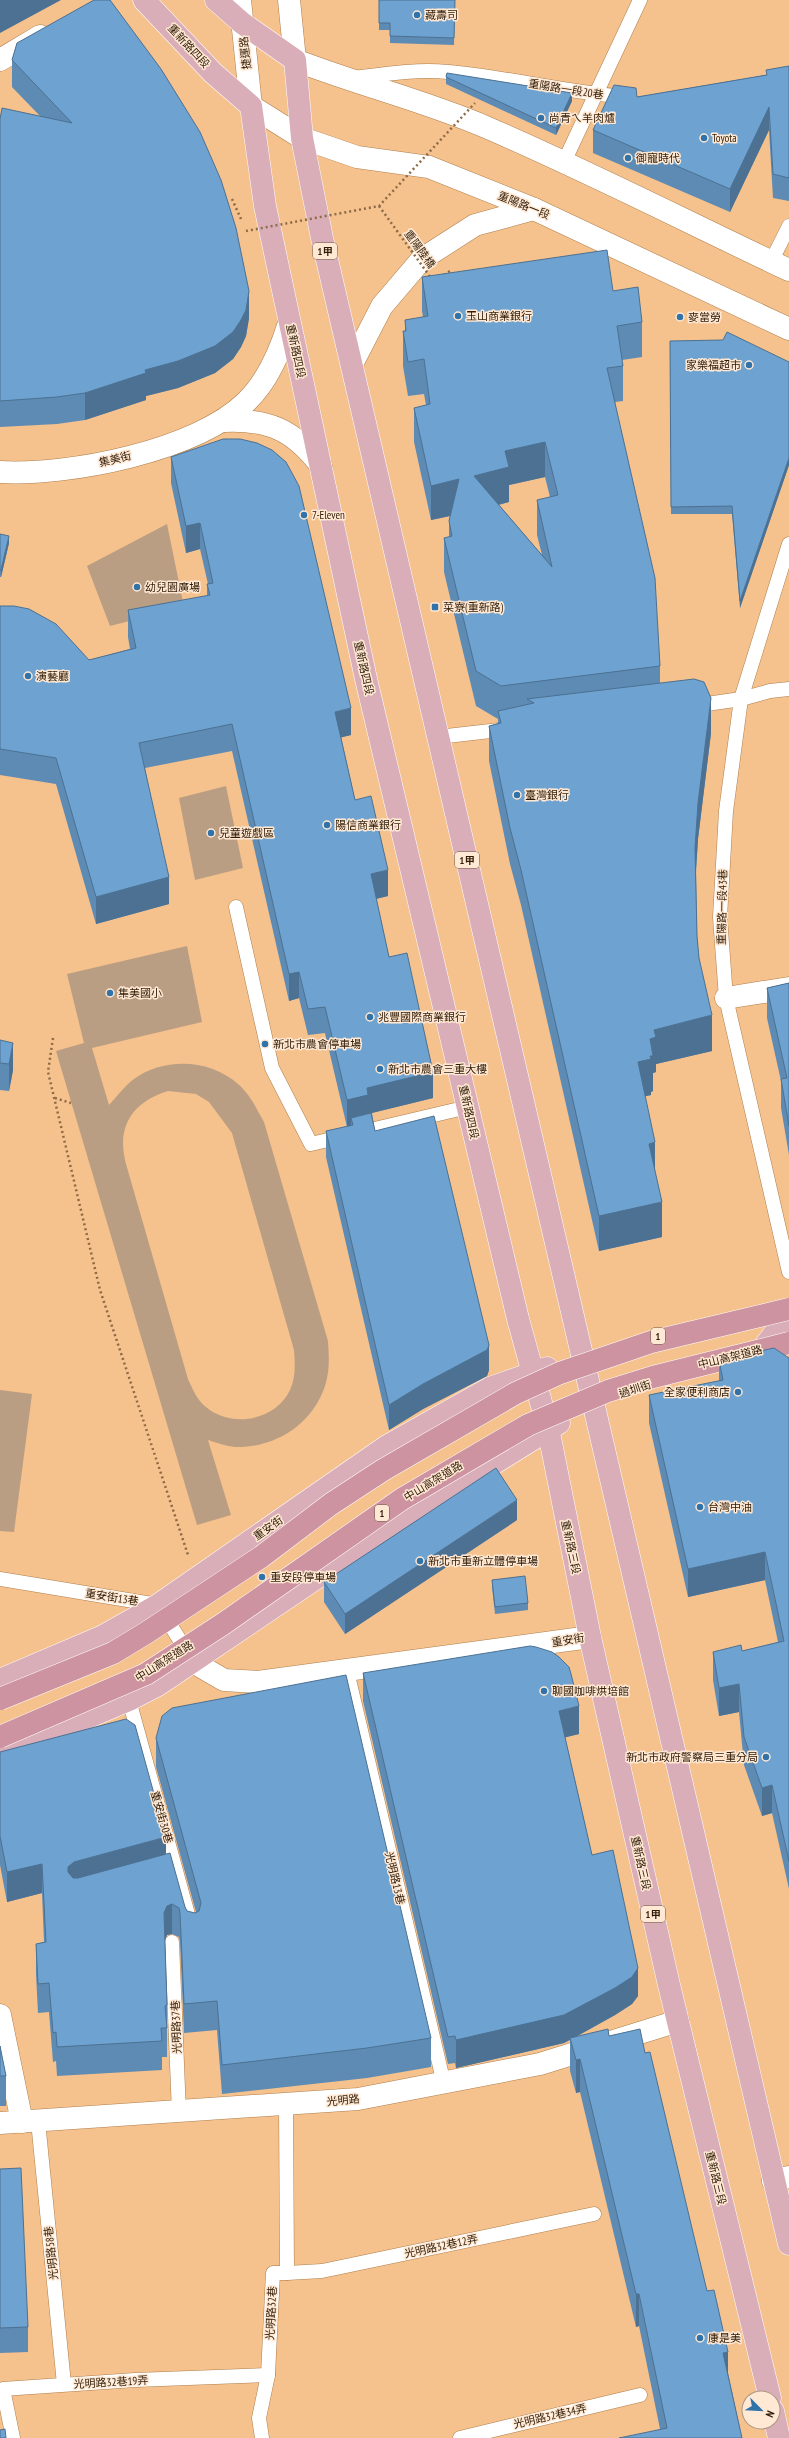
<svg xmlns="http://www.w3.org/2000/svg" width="789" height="2438" viewBox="0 0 789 2438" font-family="'PT Sans Narrow','Noto Sans TC',sans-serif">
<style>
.green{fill:#ba9e83;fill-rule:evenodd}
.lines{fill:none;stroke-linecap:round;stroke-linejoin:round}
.service-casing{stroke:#af7f4c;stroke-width:15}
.minor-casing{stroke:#af7f4c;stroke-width:23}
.tertiary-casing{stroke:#af7f4c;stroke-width:23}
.secondary-casing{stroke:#af7f4c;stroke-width:23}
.primary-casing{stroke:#fff;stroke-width:23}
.path{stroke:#8d6a46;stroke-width:2.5;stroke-dasharray:2 3;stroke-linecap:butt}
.service{stroke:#fff;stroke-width:14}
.minor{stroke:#fff;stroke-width:22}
.tertiary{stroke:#fff;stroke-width:22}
.secondary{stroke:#fff;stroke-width:22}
.primary{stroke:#daaeb8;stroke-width:22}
.trunk-bridge-casing{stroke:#fff;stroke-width:23;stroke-linecap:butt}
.path-bridge{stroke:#8d6a46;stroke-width:2.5;stroke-dasharray:2 3;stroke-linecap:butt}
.trunk-bridge{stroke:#ce93a0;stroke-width:22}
.wall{fill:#5e8bb4;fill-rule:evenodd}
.shaded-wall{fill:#4c7192}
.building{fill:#6da2d1;stroke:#4c7192;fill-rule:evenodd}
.poi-dot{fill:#3173a9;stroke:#ffe9d4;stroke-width:1.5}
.labels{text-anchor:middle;stroke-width:3;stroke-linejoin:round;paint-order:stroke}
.shield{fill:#ffe9d4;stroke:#6d5944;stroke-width:1}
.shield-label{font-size:10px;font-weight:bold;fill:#2f1b06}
.poi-label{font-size:11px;fill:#2f1b06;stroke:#ffe9d4;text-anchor:start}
.street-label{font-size:11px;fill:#2f1b06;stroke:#ffe9d4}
</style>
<rect width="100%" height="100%" fill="#f5c18d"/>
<g class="green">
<path d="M167,524L184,607L110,626L87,566Z"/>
<path d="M226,786L243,868L195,880L179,798Z"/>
<path d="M187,946L202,1022L92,1048L109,1105C117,1097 124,1086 134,1079C164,1057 210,1059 238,1084C250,1094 256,1108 264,1122L328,1341C329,1356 330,1371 325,1386C312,1425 275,1448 235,1447C226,1446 217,1443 208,1440L231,1515L197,1525L56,1051L84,1043L67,974ZM168,1091L196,1094L209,1102L232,1133L294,1350C295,1364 296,1377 290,1390C276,1420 232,1429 206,1407C197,1400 193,1390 188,1379L126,1164C116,1127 132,1102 168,1091Z"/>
<path d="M0,1390L32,1394L14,1532L0,1531Z"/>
</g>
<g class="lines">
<defs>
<g id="service">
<path d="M354,78C385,74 417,69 448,72C508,77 567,93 627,97"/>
<path d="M564,162L640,0"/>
<path d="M771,262L789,226"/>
<path d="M789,544L741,699L726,811L720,917L726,998L789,1272"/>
<path d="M693,706L741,699L770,691L789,689"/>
<path d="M438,737L508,729"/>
<path d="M236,907L272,1068L311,1144L468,1107"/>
<path d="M0,1579L158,1605L189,1655"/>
<path d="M347,1671L444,2084"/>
<path d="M129,1700L192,1929"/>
<path d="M172,1942L179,2113"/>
<path d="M38,2121L64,2384"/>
<path d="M287,2273L322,2271L594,2214"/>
<path d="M13,2438L3,2389L135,2380L268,2375"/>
<path d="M262,2438L259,2418L268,2375L273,2273H287L286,2105"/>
<path d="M460,2438L640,2395"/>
</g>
<g id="minor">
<path d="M0,60L40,36"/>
<path d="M726,998L789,988"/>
<path d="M193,1662L224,1680L258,1682L590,1637"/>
<path d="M0,2015L22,2122"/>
<path d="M0,2123L358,2099L540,2064L678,2021"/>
<path d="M773,2181L789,2177"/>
</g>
<g id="tertiary">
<path d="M240,0L251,106"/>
<path d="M289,0L295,60"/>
<path d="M224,421C269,419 294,430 321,466"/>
<path d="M0,472C68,476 196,451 246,402C268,381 280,352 289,323"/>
</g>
<g id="secondary">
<path d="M295,60C359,85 426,101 488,128C590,172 689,223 789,270"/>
<path d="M251,106L302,138L357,157L429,167L534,209L789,329"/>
<path d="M352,364L382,306L422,259L475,225L534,209"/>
</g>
<g id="primary">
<path d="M144,0L213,73L251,106L265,206L366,679L518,1319L548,1428L590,1637L669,1985L770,2398"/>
<path d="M216,0L242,23L295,60L302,138L322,238L789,2244"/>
<path d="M753,1356L759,1354L782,1323"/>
<path d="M0,1680L103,1636L158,1605L387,1446L490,1388L547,1368"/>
<path d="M0,1755L129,1700L158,1685L401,1521L559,1423"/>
<path d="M773,2411L779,2438"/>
</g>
</defs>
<use href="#service" class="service-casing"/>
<use href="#minor" class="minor-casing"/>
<use href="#tertiary" class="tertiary-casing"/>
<use href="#secondary" class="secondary-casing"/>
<use href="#primary" class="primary-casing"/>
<g class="path">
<path d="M232,199L241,219"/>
<path d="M53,1038L48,1072L100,1290L188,1555"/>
<path d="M55,1098L71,1103"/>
</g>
<use href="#service" class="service"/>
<use href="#minor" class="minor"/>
<use href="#tertiary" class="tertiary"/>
<use href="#secondary" class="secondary"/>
<use href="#primary" class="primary"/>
<defs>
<g id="trunk-bridge">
<path d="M0,1699L113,1653L146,1633L261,1557L331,1504L383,1470L516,1393L560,1373L651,1342L789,1309"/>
<path d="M0,1737L146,1674L223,1624L402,1499L528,1425L608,1391L653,1377L789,1343"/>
</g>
</defs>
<use href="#trunk-bridge" class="trunk-bridge-casing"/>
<g class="path-bridge">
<path d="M379,206L431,278"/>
<path d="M246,231L379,206L475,103"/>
<path d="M444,275L450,271L454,275"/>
</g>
<use href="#trunk-bridge" class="trunk-bridge"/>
</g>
<g class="wall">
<path d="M379,0H455L454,45L390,43V30H379Z"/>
<path d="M17,43L249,318L246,336L241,347L233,359L215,373L178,388L146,396V400L85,420L57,424L0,427V119L40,116L12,87V60Z"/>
<path d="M789,66V201L773,198L769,130L730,212L593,153V130L637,97L766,75Z"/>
<path d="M446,77L572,101L556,135L446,84Z"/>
<path d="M422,277L613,291L642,322V357L622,360L623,366V401L615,402L660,666V683L711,733L698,839L696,873L697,936L699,958L712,1051L656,1064V1072L653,1073V1091L651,1092V1095L645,1096L655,1173L662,1237L599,1251L521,905L510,864L489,761V726L498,723V719L476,706L444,572V538L449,537V521L450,516L431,520L414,442V408L426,405L424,394L408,396L403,366V331H405V320L423,317L422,311ZM545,477L550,497L537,500V535L542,555L499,505L509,502V485Z"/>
<path d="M670,341L789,362V465L740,608L732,514H671Z"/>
<path d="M171,457L351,735L341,737L355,800L388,896L376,899L389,957L433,1098L372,1113L375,1131L489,1370L487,1376L423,1409L389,1430L326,1157V1131L347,1127L325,1033L308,1035L299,998L289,1001L232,751L145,768L169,904L96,924L56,784L0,775V606L89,660L130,649L128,637V610L207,596V584H208L200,549L186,553L171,483Z"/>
<path d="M0,534L9,543L1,577H0Z"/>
<path d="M789,983V1155L781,1108V1081L767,1018V988Z"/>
<path d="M0,1040L13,1070L9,1091L0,1090Z"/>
<path d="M789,1358V1889L772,1813L762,1816L744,1765L739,1712L719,1716L713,1680V1652L742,1651L778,1642L765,1580L688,1597L649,1423V1395L719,1381V1360Z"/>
<path d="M517,1520L345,1634L324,1602V1582Z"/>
<path d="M492,1580L528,1603V1610L495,1614L492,1587Z"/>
<path d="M363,1673L579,1734L565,1737L592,1855L638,1996L632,2004L615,2015L576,2037L609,2036L645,2053L728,2373L742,2438L660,2429L639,2326L636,2327L580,2092L576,2093L570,2071V2040L564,2043L456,2068L455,2063L448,2064L363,1701Z"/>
<path d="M156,1738L431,2038V2067L367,2078L222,2094L217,2030L184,2033L180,1942L179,1937L172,1934L167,1935L165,1940L167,2005V2057H162V2070L57,2076L56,2061L53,2062L49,2012L38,2013L36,1974V1944L44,1942L42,1893L7,1902L0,1865V1752L166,1855L185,1907L187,1911L195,1913L196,1912L156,1767Z"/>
<path d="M0,2046L6,2076V2106H0Z"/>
<path d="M0,2169L28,2327V2352L0,2353Z"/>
</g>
<g class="shaded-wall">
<path d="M0,0H61L0,33Z"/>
<path d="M572,93V101L556,135V128Z"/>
<path d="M769,107V130L730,212V189Z"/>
<path d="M249,291V318L246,336L241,347L233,359L215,373L178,388L146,396V400L85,420V393L145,370Z"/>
<path d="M545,442V477L509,485V502L474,510V476L505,451Z"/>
<path d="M789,458V465L740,608V601Z"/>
<path d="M459,479V514L431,520V486Z"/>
<path d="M200,523V549L186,553V526Z"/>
<path d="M9,536V543L1,577V570Z"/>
<path d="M711,698V733L698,839L695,883V848L698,803Z"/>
<path d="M351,708V735L335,739V712Z"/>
<path d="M388,870V896L371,900V874Z"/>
<path d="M169,877V904L96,924V897Z"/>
<path d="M299,972V998L289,1001V974Z"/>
<path d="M712,1015V1051L656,1064V1072L653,1073V1091L651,1092V1095L638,1098V1062L654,1030Z"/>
<path d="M13,1043V1070L9,1091V1064Z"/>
<path d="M433,1072V1098L351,1118V1126L347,1127V1100L367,1088Z"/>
<path d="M655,1142V1178L649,1144Z"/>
<path d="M662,1202V1237L599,1251V1216Z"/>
<path d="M489,1345V1370L487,1376L423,1409L389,1430V1405L423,1384Z"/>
<path d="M517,1500V1520L345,1634V1614Z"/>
<path d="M765,1552V1580L688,1597V1569Z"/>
<path d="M739,1684V1712L719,1716V1688Z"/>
<path d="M579,1706V1734L559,1739V1711Z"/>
<path d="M772,1785V1813L762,1816V1788Z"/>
<path d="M166,1837V1866L68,1896V1867L74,1862Z"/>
<path d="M42,1864V1893L7,1902V1872Z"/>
<path d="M172,1904V1934L167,1935L164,1942V1913L167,1906Z"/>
<path d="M638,1968V1996L632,2004L615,2015L564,2043L456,2068V2040Z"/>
<path d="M580,2059V2092L576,2093V2060Z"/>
<path d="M636,2294H639V2326L636,2327Z"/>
<path d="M728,2352V2385L723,2353Z"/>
</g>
<g class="building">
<path d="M94,0H110L161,69L200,132L221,180L236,228L249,291L246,310L241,320L233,332L215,346L178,361L145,370L146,373L85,393L57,397L0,401V119L2,108L72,123L12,60L17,43Z"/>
<path d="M379,0H455L454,38L390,36V23H379Z"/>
<path d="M789,66V178L773,174L769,107L730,189L593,130L614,85L636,88L637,97L767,75L766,70Z"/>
<path d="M447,73L572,93L556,128L446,77Z"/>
<path d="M607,250L613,291L638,287L642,322L617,326L623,366L607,368L655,578L660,666L501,686L476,671L444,538L452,536L449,521L459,479L431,486L414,408L430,404L424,359L408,362L403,331H406L405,320L428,316L422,277ZM545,442L558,495L537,500L552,567L474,476L509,467L505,451Z"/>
<path d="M727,332L789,362V458L740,601L732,506L671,507L670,341L723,340Z"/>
<path d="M223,439H240L257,443L272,450L286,462L299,486L351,708L335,712L355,800L371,796L388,870L371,874L389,957L407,953L433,1072L367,1088L368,1095L347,1100L325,1007L308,1009L299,972L289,974L232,724L139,743L169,877L96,897L56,758L0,749V606H14L29,609L56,624L89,660L136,648L128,610L210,595L207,584L213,583L200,523L186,526L171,457Z"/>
<path d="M0,534L9,536L1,570H0Z"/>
<path d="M694,679L704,682L711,698L698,803L695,848L697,936L699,958L712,1015L654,1030L656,1037L650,1039L653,1056H650L651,1059L638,1062L655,1142L649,1144L662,1202L599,1216L521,870L510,828L489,726L501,723L498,711L534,703L527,699Z"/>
<path d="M789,983V1126L781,1079L787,1078L767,988Z"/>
<path d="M0,1040L13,1043L9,1064L0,1063Z"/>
<path d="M371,1113L375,1131L434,1116L489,1345L487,1350L423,1384L389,1405L326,1131L353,1125L351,1118Z"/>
<path d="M774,1348L789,1358V1861L772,1785L762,1788L744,1737L739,1684L719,1688L713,1652L741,1645L742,1651L784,1641L765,1552L688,1569L649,1395L723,1380L719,1360Z"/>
<path d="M496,1468L517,1500L345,1614L324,1582Z"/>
<path d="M525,1576L528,1603L495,1607L492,1580Z"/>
<path d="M530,1646L536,1647L552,1652L559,1657L569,1667L571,1674L579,1706L559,1711L592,1855L613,1850L638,1968L632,1977L615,1988L564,2015L456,2040L455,2036L448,2037L363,1673Z"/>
<path d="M346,1675L431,2038L367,2048L222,2065L217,2001L184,2004L180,1913L179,1908L172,1904L167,1906L164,1913L167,2005L165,2006L167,2028H161L162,2041L57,2047L56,2032L53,2033L49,1983L38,1984L36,1944L46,1942L42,1864L7,1872L0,1836V1752L126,1719L135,1725L166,1837L74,1862L68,1867V1872L73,1878H78L170,1853L185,1907L187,1911L195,1913L199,1911L201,1903L156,1738L162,1716L172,1708Z"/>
<path d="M608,2029L609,2036L640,2029L645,2053L650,2052L707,2291L714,2290L728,2352L723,2353L742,2438H619L667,2428L639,2294H636L580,2059L576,2060L570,2038Z"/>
<path d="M0,2046L6,2076H0Z"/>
<path d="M21,2168L28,2327L0,2328V2169Z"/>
<path d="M5,2429L6,2438H0V2430Z"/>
</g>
<g class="poi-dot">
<circle cx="417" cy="15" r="4"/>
<circle cx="541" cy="118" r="4"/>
<circle cx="704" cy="138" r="4"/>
<circle cx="628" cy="158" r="4"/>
<circle cx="458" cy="316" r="4"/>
<circle cx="680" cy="317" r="4"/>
<circle cx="749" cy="365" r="4"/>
<circle cx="304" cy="515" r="4"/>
<circle cx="137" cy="587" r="4"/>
<rect x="431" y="603" width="8" height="8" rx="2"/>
<circle cx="28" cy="676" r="4"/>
<circle cx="517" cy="795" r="4"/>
<circle cx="327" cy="825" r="4"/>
<circle cx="211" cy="833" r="4"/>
<circle cx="110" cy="993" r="4"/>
<circle cx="370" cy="1017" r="4"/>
<circle cx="265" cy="1044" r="4"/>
<circle cx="380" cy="1069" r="4"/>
<circle cx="738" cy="1392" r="4"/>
<circle cx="700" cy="1507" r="4"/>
<circle cx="420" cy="1561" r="4"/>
<circle cx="262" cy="1577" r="4"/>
<circle cx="544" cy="1691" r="4"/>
<circle cx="766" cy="1757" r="4"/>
<circle cx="700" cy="2338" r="4"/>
</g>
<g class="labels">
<g class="shield">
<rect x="313" y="243" width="24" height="16" rx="3"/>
<rect x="455" y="852" width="24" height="16" rx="3"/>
<rect x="651" y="1328" width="14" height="16" rx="3"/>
<rect x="375" y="1505" width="14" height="16" rx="3"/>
<rect x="641" y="1906" width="24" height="16" rx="3"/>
</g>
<g class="shield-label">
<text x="325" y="255">1甲</text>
<text x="467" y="864">1甲</text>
<text x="658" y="1340">1</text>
<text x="382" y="1517">1</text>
<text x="653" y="1918">1甲</text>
</g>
<g class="poi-label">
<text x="425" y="19">藏壽司</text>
<text x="549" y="122">尚青ㄟ羊肉爐</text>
<text x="712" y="142">Toyota</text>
<text x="636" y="162">御寵時代</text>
<text x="466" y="320">玉山商業銀行</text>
<text x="688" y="321">麥當勞</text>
<text x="741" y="369" text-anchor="end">家樂福超市</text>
<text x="312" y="519">7-Eleven</text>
<text x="145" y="591">幼兒園廣場</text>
<text x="443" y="611">菜寮(重新路)</text>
<text x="36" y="680">演藝廳</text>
<text x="525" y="799">臺灣銀行</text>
<text x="335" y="829">陽信商業銀行</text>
<text x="219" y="837">兒童遊戲區</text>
<text x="118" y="997">集美國小</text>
<text x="378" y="1021">兆豐國際商業銀行</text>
<text x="273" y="1048">新北市農會停車場</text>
<text x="388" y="1073">新北市農會三重大樓</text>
<text x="730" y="1396" text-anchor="end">全家便利商店</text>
<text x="708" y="1511">台灣中油</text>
<text x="428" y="1565">新北市重新立體停車場</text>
<text x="270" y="1581">重安段停車場</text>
<text x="552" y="1695">聊國咖啡烘培館</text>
<text x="758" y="1761" text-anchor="end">新北市政府警察局三重分局</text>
<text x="708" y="2342">康是美</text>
</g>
<g class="street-label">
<text transform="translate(189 46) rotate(47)" y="4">重新路四段</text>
<text transform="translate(245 53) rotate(-96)" y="4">捷運路</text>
<text transform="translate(566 89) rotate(9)" y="4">重陽路一段20巷</text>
<text transform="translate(524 205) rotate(22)" y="4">重陽路一段</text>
<text transform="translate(420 249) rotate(54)" y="4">重陽陸橋</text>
<text transform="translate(296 351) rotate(78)" y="4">重新路四段</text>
<text transform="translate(115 459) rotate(-14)" y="4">集美街</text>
<text transform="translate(364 668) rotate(77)" y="4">重新路四段</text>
<text transform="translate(722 907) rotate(-89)" y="4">重陽路一段43巷</text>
<text transform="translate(469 1112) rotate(77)" y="4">重新路四段</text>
<text transform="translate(730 1357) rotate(-14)" y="4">中山高架道路</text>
<text transform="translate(635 1389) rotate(-18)" y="4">過圳街</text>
<text transform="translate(433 1481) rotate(-31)" y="4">中山高架道路</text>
<text transform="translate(268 1528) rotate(-35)" y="4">重安街</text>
<text transform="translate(571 1547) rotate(78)" y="4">重新路三段</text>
<text transform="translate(112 1597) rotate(9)" y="4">重安街13巷</text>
<text transform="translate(568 1640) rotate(-9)" y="4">重安街</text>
<text transform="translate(164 1661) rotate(-32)" y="4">中山高架道路</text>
<text transform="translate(162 1817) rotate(74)" y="4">重安街30巷</text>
<text transform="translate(641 1863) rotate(77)" y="4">重新路三段</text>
<text transform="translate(395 1878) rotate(77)" y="4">光明路13巷</text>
<text transform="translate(176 2027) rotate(-92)" y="4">光明路37巷</text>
<text transform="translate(343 2100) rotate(-6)" y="4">光明路</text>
<text transform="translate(716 2178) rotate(76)" y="4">重新路三段</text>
<text transform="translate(441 2246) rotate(-12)" y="4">光明路32巷12弄</text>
<text transform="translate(51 2253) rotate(-96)" y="4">光明路58巷</text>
<text transform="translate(271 2313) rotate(-87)" y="4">光明路32巷</text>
<text transform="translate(111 2382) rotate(-3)" y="4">光明路32巷19弄</text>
<text transform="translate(550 2416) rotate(-13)" y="4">光明路32巷34弄</text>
</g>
</g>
<g transform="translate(761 2410) rotate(114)"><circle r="19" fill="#ffe9d4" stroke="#ac9782"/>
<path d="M0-3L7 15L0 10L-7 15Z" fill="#3173a9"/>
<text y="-6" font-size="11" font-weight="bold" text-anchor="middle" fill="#2f1b06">N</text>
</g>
</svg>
